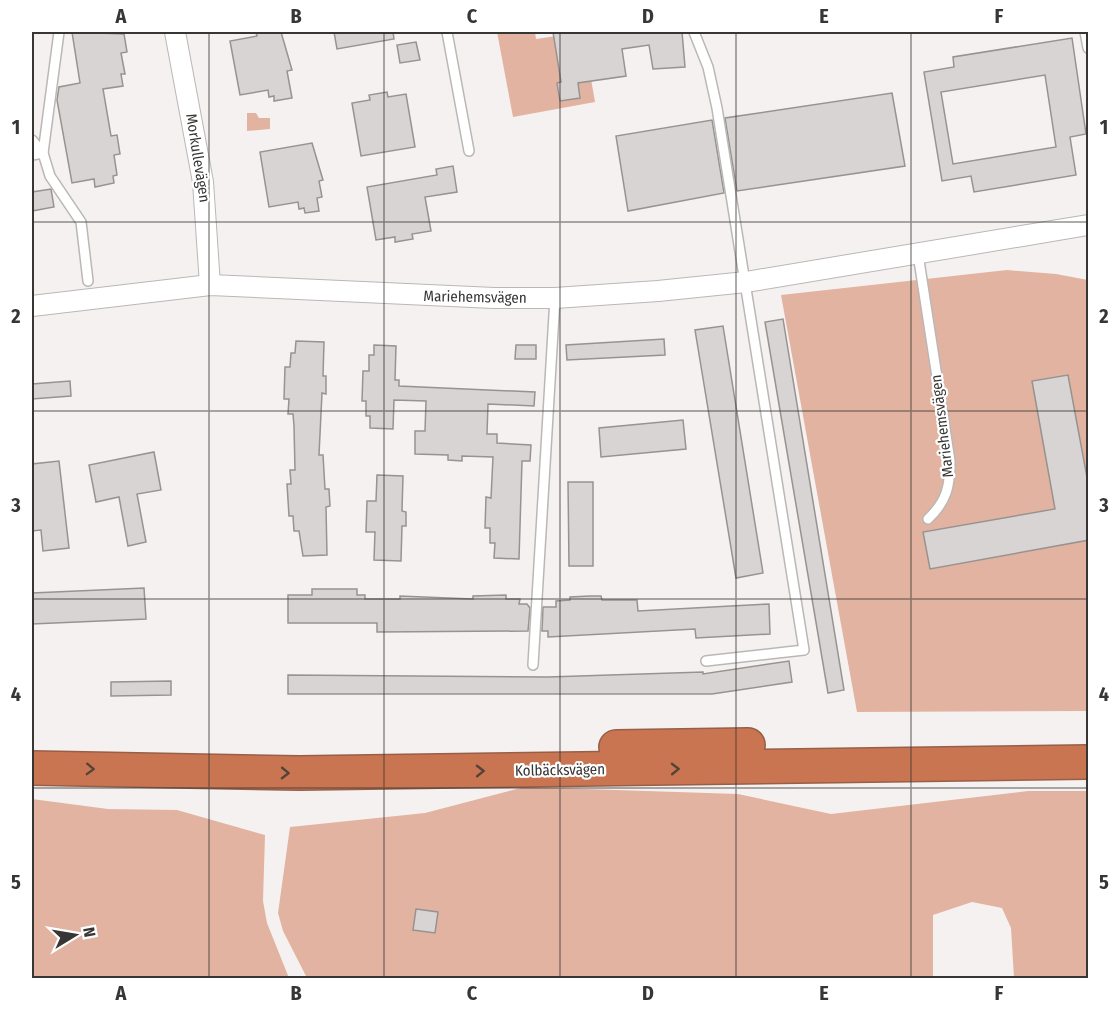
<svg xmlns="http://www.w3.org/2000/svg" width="1120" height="1010" viewBox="0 0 1120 1010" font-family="'Fira Sans Condensed',sans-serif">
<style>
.green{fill:#e3b3a1}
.building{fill:#d8d4d3;stroke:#969391;stroke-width:1.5;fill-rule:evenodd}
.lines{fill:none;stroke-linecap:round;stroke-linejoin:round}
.lane-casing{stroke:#bbb7b6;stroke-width:12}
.street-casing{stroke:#bbb7b6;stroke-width:22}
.highway-casing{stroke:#975f47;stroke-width:36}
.lane{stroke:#fff;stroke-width:9}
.street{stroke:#fff;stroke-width:20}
.highway{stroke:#ca7551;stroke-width:33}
.oneway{stroke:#54433b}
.grid{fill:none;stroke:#373635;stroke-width:1.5;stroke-opacity:0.55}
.labels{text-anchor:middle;stroke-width:4.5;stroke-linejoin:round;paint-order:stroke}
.street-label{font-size:15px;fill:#373635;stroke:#fff}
.neatline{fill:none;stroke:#373635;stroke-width:2}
.grid-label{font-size:20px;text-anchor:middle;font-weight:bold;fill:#373635}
</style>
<rect width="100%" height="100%" fill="#f5f1f0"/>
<g class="green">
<path d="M497,32H535L536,39L583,32L595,102L513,117Z"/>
<path d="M247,113H256L259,118H270V129L247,131Z"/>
<path d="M1007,270L1056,274L1088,280V711L857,712L781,295Z"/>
<path d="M524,787L738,794L831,814L1028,791H1088V978H1014L1011,928L1002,908L972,902L933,915V978H307L283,931L278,913L290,827L425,813Z"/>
<path d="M32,799L108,809L177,810L265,835L263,901L267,923L289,978H32Z"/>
</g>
<g class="building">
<path d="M72,32L124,34L127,52L121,53L125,74H121L123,86L103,89L111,136L117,135L120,154L114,155L117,175L113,176L114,183L95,187L94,179L72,183L57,100L59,87L80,83Z"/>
<path d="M256,32H281L292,70L287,71L292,98L274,101V96L269,97L268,90L240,95L230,41L257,36Z"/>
<path d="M334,32H393L394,39L337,49Z"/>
<path d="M553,32H682L685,67L653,69L649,45L622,49L626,76L578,83L580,98L560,101L557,83L561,82Z"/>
<path d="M1072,38L1086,134L1070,137L1076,175L974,192L971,176L942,181L924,72L954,67L953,57ZM1045,75L1056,147L953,164L941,92Z"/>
<path d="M416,42L420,60L400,63L397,45Z"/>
<path d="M387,92L388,97L406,94L415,147L361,156L352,103L370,100L369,95Z"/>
<path d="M892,93L905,166L737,191L725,118Z"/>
<path d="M712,120L724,193L628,211L616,136Z"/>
<path d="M312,143L323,180L319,181L322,197L317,198L319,211L305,213L304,208L299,209L298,202L269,207L260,152Z"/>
<path d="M453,166L457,192L425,197L431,231L412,234L413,239L395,242V237L376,240L367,187L437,175L436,169Z"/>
<path d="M51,189L54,207L32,211V192Z"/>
<path d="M783,319L844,690L828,693L765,322Z"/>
<path d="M723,326L763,573L736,578L695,330Z"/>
<path d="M664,339L665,355L567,360L566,345Z"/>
<path d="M296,341L324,342L323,376H326V394L322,393L319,455H323L325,489H329L330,506L326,507L327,555L303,556L299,531H294L293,516H289L287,484H291L290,470H295L294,426L293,414H288L289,399H284L285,367H290L291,353H295Z"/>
<path d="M374,345L396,346L395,380H399V386L535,392L534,406L488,404L487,434H497V443L531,445L530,461H522L519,559L494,558L495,543H490V528H485L486,497L491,498L493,457L462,456V461L448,460V455L415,454V431H425L426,401L394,400L393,429L370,428V416H366V401H362L363,371H369V355H374Z"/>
<path d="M516,345H536V359H515Z"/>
<path d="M1068,375L1089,488V540L930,569L923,532L1055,509L1032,381Z"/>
<path d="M70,381L71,396L32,399V384Z"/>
<path d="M683,420L686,449L601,457L599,428Z"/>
<path d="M154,452L161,490L137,494L146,542L128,546L119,497L96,502L89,465Z"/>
<path d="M59,461L69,548L43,551L41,530L32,531V464Z"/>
<path d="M377,475L403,476L402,511L406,512V526H402L401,561L374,560L375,532H366L367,501H376Z"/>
<path d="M568,482H593V566H569Z"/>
<path d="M144,588L146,619L32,624V593Z"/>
<path d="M312,589H357V595H365V599H400V596L473,599V596L506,595V599H520L519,604H527L530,608L528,631L377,632V623H288V595H312Z"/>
<path d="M590,596H601L602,600H637L638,611L769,604L770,634L696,638L695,629L548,637V631H542L543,607H556V601L570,600V597Z"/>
<path d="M789,661L792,682L712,694H288V675L548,677L703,672V674Z"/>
<path d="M171,681V695L111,696V682Z"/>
<path d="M416,909L438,912L435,933L413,930Z"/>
</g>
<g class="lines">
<defs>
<g id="lane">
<path d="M447,32L469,151"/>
<path d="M694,32L708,67L717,108L804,650L706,661"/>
<path d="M1085,32L1088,48"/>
<path d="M32,140L43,153L50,176L81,222L88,281"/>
<path d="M32,155L43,153L59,32"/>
<path d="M918,254L950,461C950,486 947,501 928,519"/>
<path d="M533,665L555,298"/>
</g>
<g id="street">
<path d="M175,32L203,182L210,285"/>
<path d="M32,306L210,285L494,298H555L658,291L746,282L1088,225"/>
</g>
<g id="highway">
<path d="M616,747L748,745"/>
<path d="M32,768L299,773L1088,762"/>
</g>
</defs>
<use href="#lane" class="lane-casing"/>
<use href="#street" class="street-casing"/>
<use href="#highway" class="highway-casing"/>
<use href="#lane" class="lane"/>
<use href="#street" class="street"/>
<use href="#highway" class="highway"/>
</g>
<defs><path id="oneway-chevron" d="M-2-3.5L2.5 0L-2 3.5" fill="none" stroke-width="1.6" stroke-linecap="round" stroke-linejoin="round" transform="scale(1.5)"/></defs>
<g class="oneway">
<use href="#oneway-chevron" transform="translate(90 769) rotate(2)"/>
<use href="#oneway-chevron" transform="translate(675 769) rotate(-1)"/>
<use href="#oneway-chevron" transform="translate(480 771) rotate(-1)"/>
<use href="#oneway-chevron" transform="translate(285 773) rotate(1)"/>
</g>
<path class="grid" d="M209,32V978M384,32V978M560,32V978M736,32V978M911,32V978M32,222H1088M32,411H1088M32,599H1088M32,788H1088"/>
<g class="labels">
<g class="street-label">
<text transform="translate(198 158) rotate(81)" y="5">Morkullevägen</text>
<text transform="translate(475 297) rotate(1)" y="5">Mariehemsvägen</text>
<text transform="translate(942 426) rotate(-97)" y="5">Mariehemsvägen</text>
<text transform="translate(560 770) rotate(-1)" y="5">Kolbäcksvägen</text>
</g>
</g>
<rect width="1120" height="1010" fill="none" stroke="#ffffff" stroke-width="66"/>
<g transform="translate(75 935) rotate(79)" stroke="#ffffff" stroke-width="4.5" paint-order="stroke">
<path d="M0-4.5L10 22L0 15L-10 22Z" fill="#373635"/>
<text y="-9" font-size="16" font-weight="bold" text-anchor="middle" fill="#373635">N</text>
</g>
<rect x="33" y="33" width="1054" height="944" class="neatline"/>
<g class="grid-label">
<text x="121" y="23">A</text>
<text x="296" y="23">B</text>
<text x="472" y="23">C</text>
<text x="648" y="23">D</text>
<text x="824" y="23">E</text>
<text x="999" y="23">F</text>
<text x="16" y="134">1</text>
<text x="1104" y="134">1</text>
<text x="16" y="323">2</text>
<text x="1104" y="323">2</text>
<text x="16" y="512">3</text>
<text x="1104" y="512">3</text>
<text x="16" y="701">4</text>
<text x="1104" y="701">4</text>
<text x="16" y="889">5</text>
<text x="1104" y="889">5</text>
<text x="121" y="1000">A</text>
<text x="296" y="1000">B</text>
<text x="472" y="1000">C</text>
<text x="648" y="1000">D</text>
<text x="824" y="1000">E</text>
<text x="999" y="1000">F</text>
</g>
</svg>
